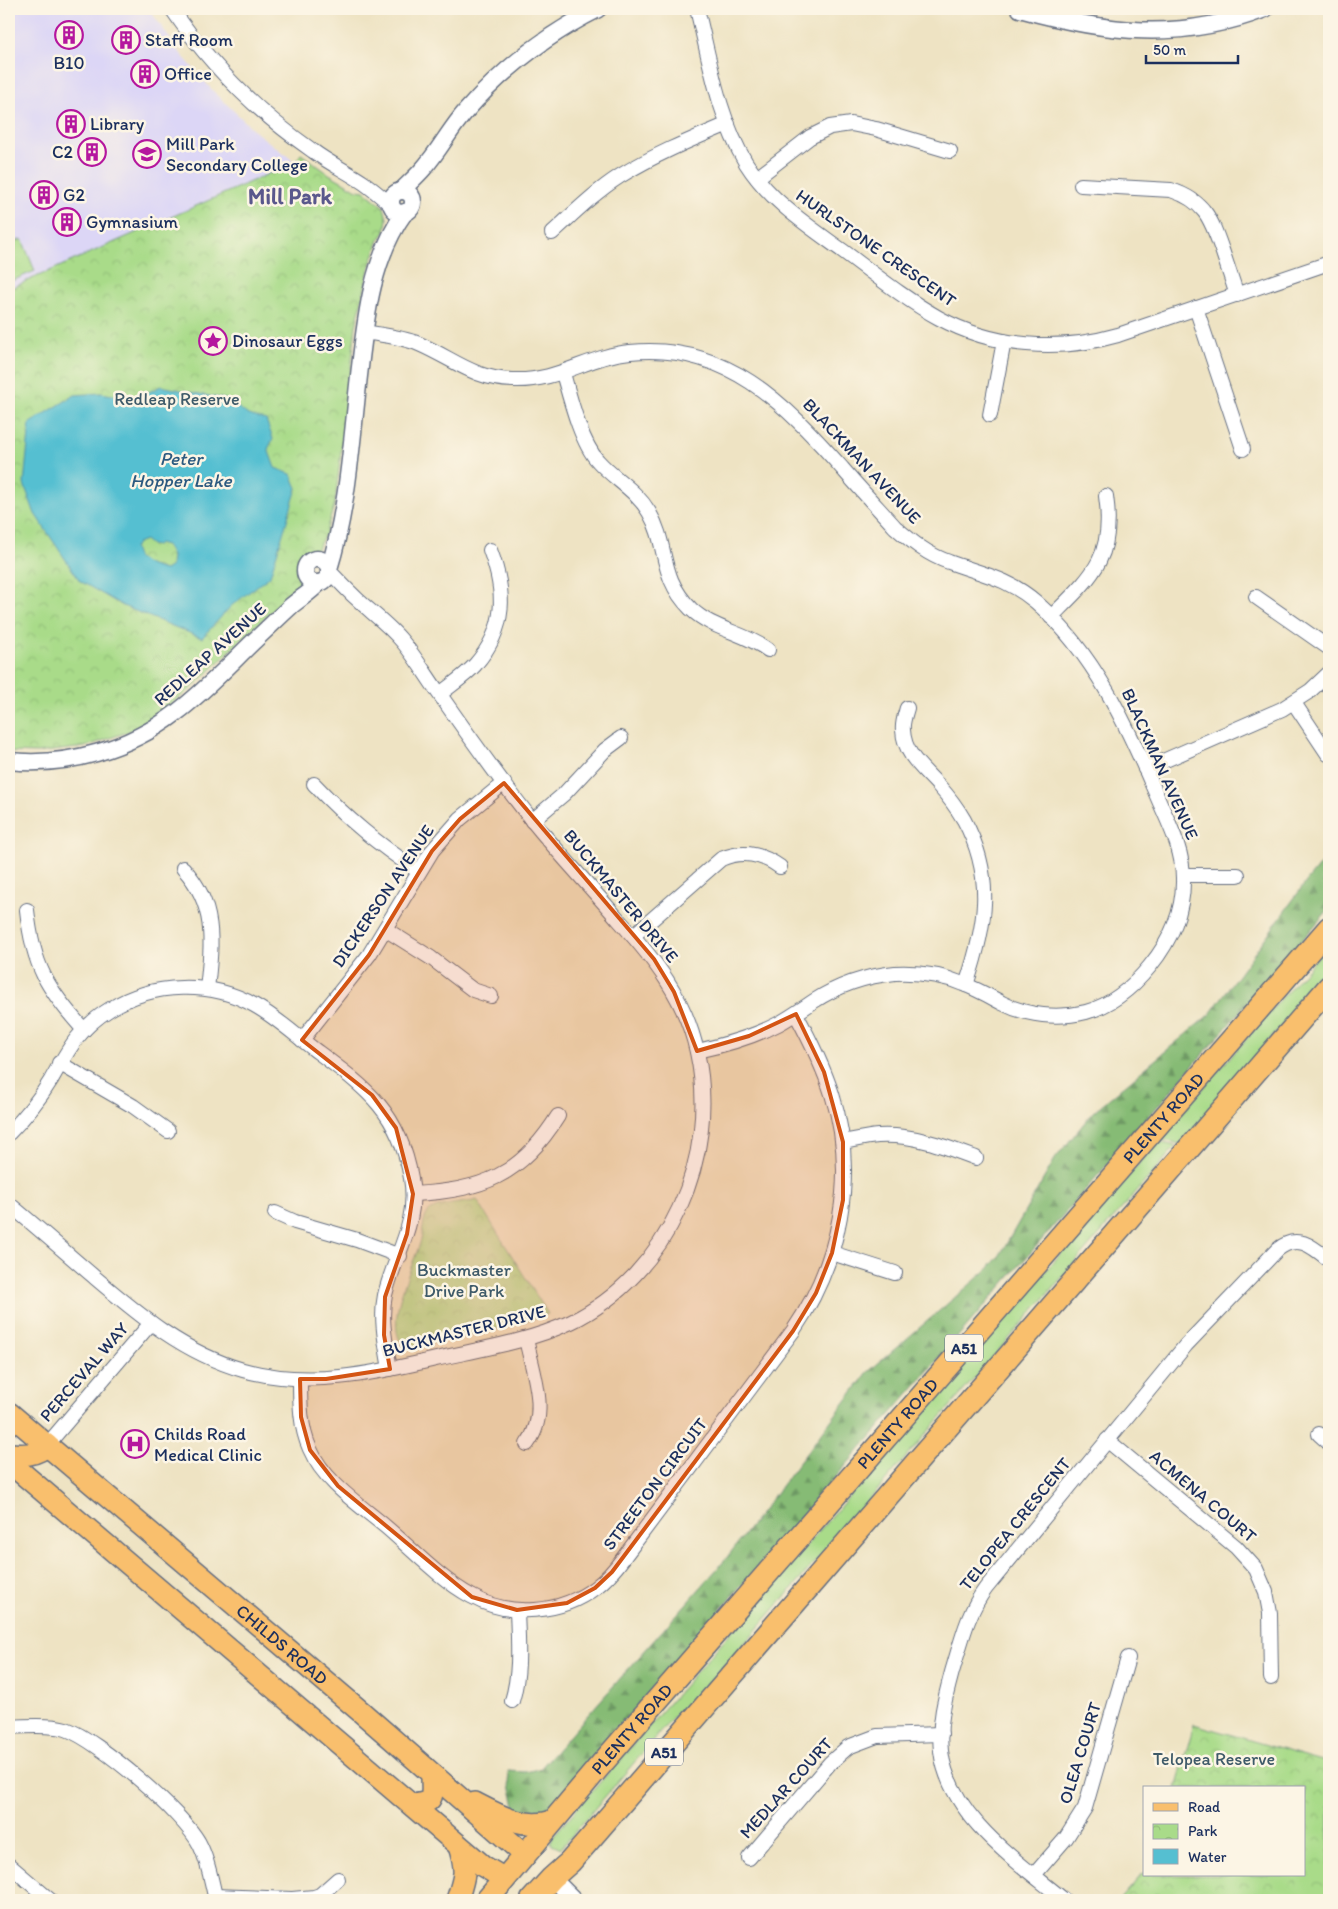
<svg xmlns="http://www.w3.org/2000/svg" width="1338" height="1909" viewBox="0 0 1338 1909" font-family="Itim,sans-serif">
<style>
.built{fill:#dcd6f6}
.grass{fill:#a9db89;stroke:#628574}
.forest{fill:url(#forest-firs);stroke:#50756a}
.park{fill:url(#park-crowns);stroke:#628574}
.water{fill:#55bfd1;stroke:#387798;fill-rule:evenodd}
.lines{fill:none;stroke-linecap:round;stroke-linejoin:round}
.minor-casing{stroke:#656e81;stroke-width:16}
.tertiary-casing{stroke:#656e81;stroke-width:19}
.primary-casing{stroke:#656e81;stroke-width:24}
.trunk-casing{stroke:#656e81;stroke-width:25}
.minor{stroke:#fff;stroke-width:14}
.tertiary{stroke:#fff;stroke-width:16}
.primary{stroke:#f9bf6d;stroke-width:21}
.trunk{stroke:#f9bf6d;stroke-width:22}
.marked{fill:#d45514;fill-opacity:0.2;stroke:#d45514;stroke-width:4;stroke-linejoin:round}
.labels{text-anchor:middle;stroke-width:5;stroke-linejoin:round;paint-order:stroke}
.shield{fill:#fcf5e5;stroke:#5e6a86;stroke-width:1}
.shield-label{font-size:16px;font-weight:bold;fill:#1b2f5e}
.poi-label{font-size:18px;fill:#1b2f5e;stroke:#fcf5e5;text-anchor:start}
.street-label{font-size:18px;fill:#1b2f5e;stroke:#fcf5e5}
.park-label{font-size:18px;fill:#3e5a69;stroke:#fcf5e5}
.water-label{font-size:19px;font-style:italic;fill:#2c5a80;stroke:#fcf5e5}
.district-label{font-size:22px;font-weight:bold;fill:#5a588c;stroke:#fcf5e5}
</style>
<defs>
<pattern id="forest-firs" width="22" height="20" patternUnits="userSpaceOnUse" patternTransform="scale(1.25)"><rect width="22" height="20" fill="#86bb75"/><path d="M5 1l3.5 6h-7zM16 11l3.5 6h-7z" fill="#6d9863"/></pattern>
<pattern id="park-crowns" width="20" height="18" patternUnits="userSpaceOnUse" patternTransform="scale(1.25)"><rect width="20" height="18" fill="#a9db89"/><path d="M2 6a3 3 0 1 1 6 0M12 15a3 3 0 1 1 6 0" fill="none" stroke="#91bc79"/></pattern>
</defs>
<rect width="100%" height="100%" fill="#fcf5e5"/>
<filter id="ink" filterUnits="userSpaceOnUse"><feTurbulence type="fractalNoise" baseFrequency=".02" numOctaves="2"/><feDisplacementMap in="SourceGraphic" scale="10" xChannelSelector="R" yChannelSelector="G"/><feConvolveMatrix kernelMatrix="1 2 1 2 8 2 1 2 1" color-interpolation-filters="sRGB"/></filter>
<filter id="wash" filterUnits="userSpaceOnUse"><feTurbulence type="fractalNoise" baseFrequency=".0096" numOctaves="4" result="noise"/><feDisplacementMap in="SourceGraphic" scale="20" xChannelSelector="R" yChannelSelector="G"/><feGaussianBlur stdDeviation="1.12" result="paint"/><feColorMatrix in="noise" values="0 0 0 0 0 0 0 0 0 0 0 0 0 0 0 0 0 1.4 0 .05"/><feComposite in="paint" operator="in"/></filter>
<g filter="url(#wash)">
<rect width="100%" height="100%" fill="#eee3c3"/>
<path class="built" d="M9,9H149L181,54L213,91L257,133L295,162L9,289Z"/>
<g class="grass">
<path d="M22,239L35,271L9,282V244Z"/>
<path d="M1329,944V971L1180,1144L1159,1139Z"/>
<path d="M1158,1142L1176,1146L711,1682L674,1716L561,1848L550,1843L555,1834Z"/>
</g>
<path class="forest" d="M1329,854V909L525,1835L515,1829C520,1811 509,1790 508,1771L525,1772L540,1769L725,1560L868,1372L988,1269L1000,1255L1055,1159L1093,1112L1210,1014L1306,882Z"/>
<g class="park">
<path d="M301,154L329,174L357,190L364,191L384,207L387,219L385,232L379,240L370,265L356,326L335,503L325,535L315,552L306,558L302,565L300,584L294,593L275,608L194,686L155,717L130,731L85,747L37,753L9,752V289L295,162Z"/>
<path d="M477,1200L548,1314L504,1327L406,1348C380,1327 414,1265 421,1240C423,1232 423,1220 427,1214C434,1203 464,1204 477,1200Z"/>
<path d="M1194,1724L1329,1763V1900H1120L1144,1872V1875H1304V1788H1176Z"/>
</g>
<path class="water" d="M161,386L228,400L248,415L266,420L273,439L268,449L275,468L291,474L297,488L270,576L231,606L202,638L123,606L80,581L35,514L24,484L30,423L75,395L101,393L135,399ZM145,540L151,545L157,546L159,543L166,545L172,556L171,566L165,570L151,566L138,559L134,548L137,543Z"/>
</g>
<g filter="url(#ink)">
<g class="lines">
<defs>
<g id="minor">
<path d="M172,9C210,65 257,112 313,151C329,163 348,172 364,183C374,190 383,198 391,205"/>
<path d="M697,9C710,60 718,117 746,163C770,201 807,225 843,251C874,274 905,299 939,318C994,348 1059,352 1118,335L1329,263"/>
<path d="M757,178L810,137L830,127L851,124L876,129L950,151"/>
<path d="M1081,185L1171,190C1205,201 1211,219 1222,250C1227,265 1232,280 1237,295"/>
<path d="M552,233C574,213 595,192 620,176C654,155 690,140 728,124"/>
<path d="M1196,308L1243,449"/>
<path d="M364,332C382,335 402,337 419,344C454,359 473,379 513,380C558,382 588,356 630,352C726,342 784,403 842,468C859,488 877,507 895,527C911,541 928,555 949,562C982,574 1008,578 1036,602C1095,654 1127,725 1157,796C1168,822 1183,849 1183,878C1184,912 1171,940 1150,966C1133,987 1112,1005 1086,1012C1058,1019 1027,1016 1002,1003C989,996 977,989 963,984C942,975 918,972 895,973C866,976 839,985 814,1001C802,1009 791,1017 778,1024C753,1037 725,1045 697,1051"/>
<path d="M563,373C570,398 581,443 598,461C615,480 636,490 649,512C669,546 658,576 691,609C713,630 744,632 768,650"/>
<path d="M990,415L1004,341"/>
<path d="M1256,597L1329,648"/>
<path d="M1051,617C1092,576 1115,558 1106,496"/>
<path d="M440,694C451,685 465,676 475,665C507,628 506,592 490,550"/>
<path d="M1294,703L1328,754"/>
<path d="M907,708C905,715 902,723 903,730C904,755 924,769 939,786C948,796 957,808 964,820C995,877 986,926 966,985"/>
<path d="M1145,769L1282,709L1310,691L1329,673"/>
<path d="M314,784C348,820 378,844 418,871"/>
<path d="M532,821L564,794L605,750L621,738"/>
<path d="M183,868C217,905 212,943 207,989"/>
<path d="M1183,875H1238"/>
<path d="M27,910C33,966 47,989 84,1030"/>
<path d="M385,929L431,958L473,990L491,996"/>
<path d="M633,936L721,859C742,850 761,853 780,867"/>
<path d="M302,1040L369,955L432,851L460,819L504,783"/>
<path d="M59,1063L133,1106L168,1131"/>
<path d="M9,1133C25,1117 39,1100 51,1080C68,1050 79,1028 110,1009C153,982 211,981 254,1005C276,1017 295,1035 315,1050C366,1088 399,1111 411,1178C419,1224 395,1253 385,1295C380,1319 386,1345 390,1369"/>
<path d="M843,1142C854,1140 866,1137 878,1136C913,1134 944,1146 976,1158"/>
<path d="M413,1194C481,1191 521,1176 558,1116"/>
<path d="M9,1204C37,1227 64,1251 92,1275C138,1314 183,1353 243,1370C308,1388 372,1374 436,1359C481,1349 528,1342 571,1322C669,1274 720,1156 697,1052C685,997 654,959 618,919C589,885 558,853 531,819C500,780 471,739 443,699C429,680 417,659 402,641C389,625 372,613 357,599C347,590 338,580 329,571"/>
<path d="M275,1213L295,1222L357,1240L400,1256"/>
<path d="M832,1253L895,1273"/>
<path d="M526,1339C533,1373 550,1414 527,1444"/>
<path d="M300,1379C300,1403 300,1427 310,1449C324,1482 360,1505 386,1527C413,1550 440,1579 471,1596C510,1618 561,1614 596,1587C607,1579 616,1568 624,1557L793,1331C840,1262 858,1175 832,1094C823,1066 810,1040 796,1014"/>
<path d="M1319,1434L1329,1443"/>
<path d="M1107,1440L1236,1547L1256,1569L1266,1592L1270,1613L1271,1678"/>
<path d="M47,1445L151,1323"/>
<path d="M512,1701C521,1671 518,1641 517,1610"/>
<path d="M9,1727C24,1726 51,1724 66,1729C98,1740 185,1814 200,1845C208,1861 211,1879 215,1896L214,1900"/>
<path d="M749,1858L830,1763L848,1747L877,1736L941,1734"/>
<path d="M9,1865L50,1900"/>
<path d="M1034,1875L1066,1838L1085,1808L1128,1658"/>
<path d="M215,1896L292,1899L314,1897L320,1895L338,1879"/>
<path d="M1064,1900C1017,1861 949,1816 941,1751C938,1724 945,1698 952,1672C961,1643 967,1613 986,1588L1186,1345L1277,1250C1297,1233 1312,1246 1329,1260"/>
</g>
<g id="tertiary">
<path d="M1020,9C1106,33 1180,42 1265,9"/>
<path d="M401,191C408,184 416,177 423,169C439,151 450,129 466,111C503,69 548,34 598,9"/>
<circle cx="402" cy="202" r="11"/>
<circle cx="317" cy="571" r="12"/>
<path d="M329,569C349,504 352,434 360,367C366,314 373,256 405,212"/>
<path d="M9,761C68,767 129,749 176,713C204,692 229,665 254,641C266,630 278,618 290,607C299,599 310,593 319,583"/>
<path d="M552,1878L574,1900"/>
</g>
<g id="primary">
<path id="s1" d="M9,1413L359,1710L525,1855"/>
<path d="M9,1454C22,1455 37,1456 47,1445"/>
<path d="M9,1462L483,1866L505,1879"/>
<path d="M475,1803C500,1816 524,1830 553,1821"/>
<path d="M412,1805C436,1803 432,1796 432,1775"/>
<path d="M457,1900C465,1876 467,1871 459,1846"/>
</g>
<g id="trunk">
<path id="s2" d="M487,1900L598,1768L1329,928"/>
<path d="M532,1900L552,1878L570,1862L1329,987"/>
</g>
</defs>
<use href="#minor" class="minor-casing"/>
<use href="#tertiary" class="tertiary-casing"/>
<use href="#primary" class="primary-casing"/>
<use href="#trunk" class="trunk-casing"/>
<use href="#minor" class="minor"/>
<use href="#tertiary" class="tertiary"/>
<use href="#primary" class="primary"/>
<use href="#trunk" class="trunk"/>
</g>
</g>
<path class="marked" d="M504,783L654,959L674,992L697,1051L749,1036L796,1014L824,1072L843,1142V1200L832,1253L816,1293L793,1331L612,1572L595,1588L567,1603L517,1610L472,1597L338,1486L310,1450L301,1417L300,1379H326L390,1369L384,1335L385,1297L407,1234L413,1194L396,1128L372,1095L302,1040L369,955L432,851L460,819Z"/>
<defs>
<symbol id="building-ring" viewBox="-11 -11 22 22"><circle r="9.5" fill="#fcf5e5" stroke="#b5179e" stroke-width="1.5"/><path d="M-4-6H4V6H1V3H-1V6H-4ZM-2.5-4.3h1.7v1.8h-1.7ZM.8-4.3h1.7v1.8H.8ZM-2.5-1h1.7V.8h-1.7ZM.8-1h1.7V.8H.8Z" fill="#b5179e"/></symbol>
<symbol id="school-ring" viewBox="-11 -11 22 22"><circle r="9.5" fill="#fcf5e5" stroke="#b5179e" stroke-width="1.5"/><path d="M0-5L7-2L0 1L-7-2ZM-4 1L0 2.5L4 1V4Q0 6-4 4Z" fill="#b5179e"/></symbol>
<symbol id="sight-ring" viewBox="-11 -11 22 22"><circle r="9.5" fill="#fcf5e5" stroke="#b5179e" stroke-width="1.5"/><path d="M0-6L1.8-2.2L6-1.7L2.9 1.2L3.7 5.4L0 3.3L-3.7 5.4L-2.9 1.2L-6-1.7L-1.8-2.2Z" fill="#b5179e"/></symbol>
<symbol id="hospital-ring" viewBox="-11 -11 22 22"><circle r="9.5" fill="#fcf5e5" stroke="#b5179e" stroke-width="1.5"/><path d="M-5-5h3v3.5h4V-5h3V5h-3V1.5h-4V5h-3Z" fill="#b5179e"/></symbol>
</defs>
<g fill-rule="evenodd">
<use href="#building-ring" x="53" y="19" width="32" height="32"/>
<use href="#building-ring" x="110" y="24" width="32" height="32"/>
<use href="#building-ring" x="129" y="58" width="32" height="32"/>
<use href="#building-ring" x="55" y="108" width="32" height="32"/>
<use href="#building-ring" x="76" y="136" width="32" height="32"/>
<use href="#school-ring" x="131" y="138" width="32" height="32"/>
<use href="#building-ring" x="28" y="179" width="32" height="32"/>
<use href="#building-ring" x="51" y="206" width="32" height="32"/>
<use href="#sight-ring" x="197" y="325" width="32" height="32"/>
<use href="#hospital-ring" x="119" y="1428" width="32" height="32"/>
</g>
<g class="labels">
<g class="shield">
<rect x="945" y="1334.5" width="38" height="27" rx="4"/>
<rect x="645" y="1738.5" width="38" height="27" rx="4"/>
</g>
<g class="shield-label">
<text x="964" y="1354">A51</text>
<text x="664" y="1758">A51</text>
</g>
<g class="poi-label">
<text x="145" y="46">Staff Room</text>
<text x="69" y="69" text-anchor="middle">B10</text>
<text x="164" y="80">Office</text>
<text x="90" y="130">Library</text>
<text x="166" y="150">Mill Park<tspan x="166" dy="21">Secondary College</tspan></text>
<text x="73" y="158" text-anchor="end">C2</text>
<text x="63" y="201">G2</text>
<text x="86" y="228">Gymnasium</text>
<text x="232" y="347">Dinosaur Eggs</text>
<text x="154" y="1440">Childs Road<tspan x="154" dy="21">Medical Clinic</tspan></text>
</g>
<g class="street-label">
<text transform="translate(876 248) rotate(35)" y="6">HURLSTONE CRESCENT</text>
<text transform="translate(862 461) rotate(47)" y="6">BLACKMAN AVENUE</text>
<text transform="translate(210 654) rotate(-42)" y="6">REDLEAP AVENUE</text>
<text transform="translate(1160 764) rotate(66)" y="6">BLACKMAN AVENUE</text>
<text transform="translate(383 896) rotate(-56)" y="6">DICKERSON AVENUE</text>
<text transform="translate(621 896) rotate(50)" y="6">BUCKMASTER DRIVE</text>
<text dy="6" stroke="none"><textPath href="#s2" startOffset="1034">PLENTY ROAD</textPath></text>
<text transform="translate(464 1331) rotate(-14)" y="6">BUCKMASTER DRIVE</text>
<text transform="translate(84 1372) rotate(-49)" y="6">PERCEVAL WAY</text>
<text dy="6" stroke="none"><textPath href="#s2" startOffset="629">PLENTY ROAD</textPath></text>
<text transform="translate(655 1484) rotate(-53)" y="6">STREETON CIRCUIT</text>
<text transform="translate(1203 1496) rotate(40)" y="6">ACMENA COURT</text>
<text transform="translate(1015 1524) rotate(-51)" y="6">TELOPEA CRESCENT</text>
<text dy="6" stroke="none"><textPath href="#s1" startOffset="358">CHILDS ROAD</textPath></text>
<text dy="6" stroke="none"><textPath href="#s2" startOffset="224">PLENTY ROAD</textPath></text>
<text transform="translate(1080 1753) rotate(-73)" y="6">OLEA COURT</text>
<text transform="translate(786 1788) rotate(-48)" y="6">MEDLAR COURT</text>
</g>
<g class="park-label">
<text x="177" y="405">Redleap Reserve</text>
<text x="464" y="1276">Buckmaster<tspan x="464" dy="21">Drive Park</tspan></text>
<text x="1214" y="1765">Telopea Reserve</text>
</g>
<g class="water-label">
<text x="181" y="465">Peter<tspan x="181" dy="22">Hopper Lake</tspan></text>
</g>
<g class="district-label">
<text x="290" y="204">Mill Park</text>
</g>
</g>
<rect width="1338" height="1909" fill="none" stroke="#fcf5e5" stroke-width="30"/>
<rect x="1143" y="1786" width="162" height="90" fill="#fcf5e5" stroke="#a2a6af"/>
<rect x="1153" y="1803" width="25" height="8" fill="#f9bf6d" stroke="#a2a6af"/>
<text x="1188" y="1812" font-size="15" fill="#1b2f5e">Road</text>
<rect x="1153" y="1824" width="25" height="15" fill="url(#park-crowns)" stroke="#a2a6af"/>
<text x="1188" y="1836" font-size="15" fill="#1b2f5e">Park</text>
<rect x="1153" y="1849" width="25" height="15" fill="#55bfd1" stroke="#a2a6af"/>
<text x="1188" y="1862" font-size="15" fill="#1b2f5e">Water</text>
<path d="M1146 55v8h92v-8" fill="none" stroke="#1b2f5e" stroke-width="2.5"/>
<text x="1153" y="55" font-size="15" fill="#1b2f5e" stroke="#fcf5e5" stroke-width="4" paint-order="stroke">50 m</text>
</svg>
